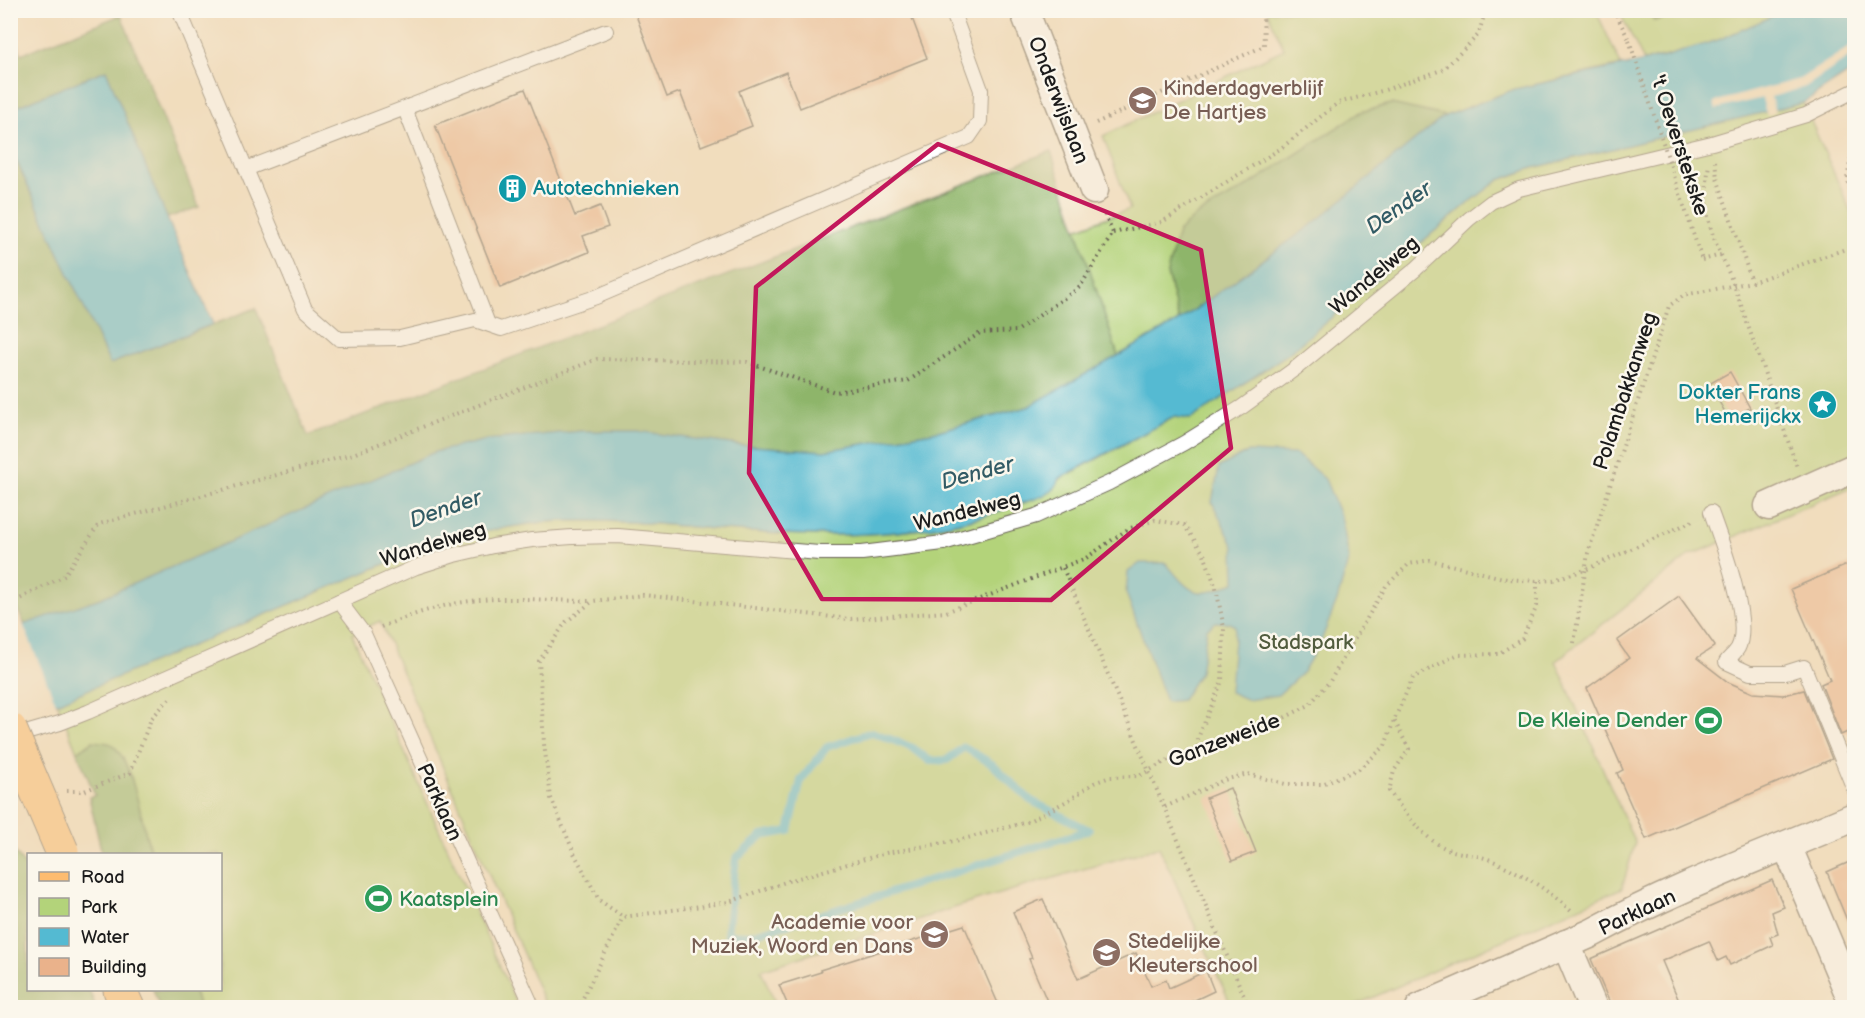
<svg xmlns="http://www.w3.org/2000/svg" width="1865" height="1018" viewBox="0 0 1865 1018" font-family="'Balsamiq Sans',sans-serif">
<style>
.green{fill:#b3d37a;stroke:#68784b;stroke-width:1.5}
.forest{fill:#8eb56a;stroke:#556843;stroke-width:1.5}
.water{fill:#54bad2;stroke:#386b77;stroke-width:1.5}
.pier{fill:#f1ddbd}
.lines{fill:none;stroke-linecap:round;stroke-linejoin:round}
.stream{stroke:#54bad2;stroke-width:8}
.building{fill:#eab28b}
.service-casing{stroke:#676054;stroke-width:16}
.minor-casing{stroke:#676054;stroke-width:31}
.primary-casing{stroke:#676054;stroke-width:35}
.path{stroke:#676054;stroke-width:4;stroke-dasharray:1.5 4.5;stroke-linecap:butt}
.service{stroke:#fff;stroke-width:14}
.minor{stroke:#fff;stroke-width:28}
.primary{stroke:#fdbc70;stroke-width:33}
.primary-bridge-casing{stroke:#676054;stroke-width:35;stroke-linecap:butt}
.path-bridge{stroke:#676054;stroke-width:4;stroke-dasharray:1.5 4.5;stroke-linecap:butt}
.primary-bridge{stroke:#fdbc70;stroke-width:33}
.marked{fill:none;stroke:#c2185b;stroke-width:4.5;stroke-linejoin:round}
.labels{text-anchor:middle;stroke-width:5;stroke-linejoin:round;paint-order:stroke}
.education-label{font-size:21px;fill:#785e54;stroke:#fbf7ec;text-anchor:start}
.street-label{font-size:21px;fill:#1c1c1c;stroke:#fbf7ec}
.culture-label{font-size:21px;fill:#0d838f;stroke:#fbf7ec;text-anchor:start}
.park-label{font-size:21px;fill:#515c3d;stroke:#fbf7ec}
.leisure-label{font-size:21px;fill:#27864d;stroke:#fbf7ec;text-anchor:end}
.water-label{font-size:22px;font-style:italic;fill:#325b65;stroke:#fbf7ec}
</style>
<rect width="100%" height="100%" fill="#fbf7ec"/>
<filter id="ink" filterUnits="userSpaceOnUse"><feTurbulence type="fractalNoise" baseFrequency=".0167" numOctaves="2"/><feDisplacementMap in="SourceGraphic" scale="12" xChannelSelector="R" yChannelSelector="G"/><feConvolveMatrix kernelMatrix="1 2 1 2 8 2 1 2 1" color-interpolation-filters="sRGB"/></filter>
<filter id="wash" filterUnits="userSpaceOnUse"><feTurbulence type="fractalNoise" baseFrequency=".008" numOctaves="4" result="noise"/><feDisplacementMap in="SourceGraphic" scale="24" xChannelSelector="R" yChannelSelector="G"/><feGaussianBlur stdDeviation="1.35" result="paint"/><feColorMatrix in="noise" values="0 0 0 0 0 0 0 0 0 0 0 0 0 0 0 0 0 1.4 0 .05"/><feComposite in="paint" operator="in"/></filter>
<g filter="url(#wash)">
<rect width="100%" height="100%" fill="#f1ddbd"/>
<g class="green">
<path d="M1267,11H1596L1621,65L1515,89L1445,116L1391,104L1361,112L1243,189L1197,215L1167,273L1179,321L1118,356L1076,229L1130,209L1103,136L1284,49Z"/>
<path d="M1619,11H1648L1654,21L1670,17L1715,14L1721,11H1784C1744,34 1689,52 1644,61Z"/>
<path d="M1803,103L1854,219V486L1689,556L1556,661L1635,843L1622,888L1351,1007H1232L1159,847L982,899L761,970L777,1007H546L380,621L352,634L518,1007H199L193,990H220V854H151L130,773L123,758L93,741L77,752L57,702L425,547C470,535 516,523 563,521C621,519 678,526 736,531C826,538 925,539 1011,507C1021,503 1046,497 1053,490C1056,487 1058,482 1060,479L1174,417L1191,419L1289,353L1466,205L1499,180L1533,168Z"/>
</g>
<g class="forest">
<path d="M1648,11H1721L1715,14L1670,17L1654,21Z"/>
<path d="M121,15L199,207L167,218L106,70L11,109V33L14,31L21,54Z"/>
<path d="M1391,104L1445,116L1310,226L1179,321L1167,273L1178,232L1197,215L1243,189L1361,112Z"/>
<path d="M10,147L110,364L256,308L308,436L1051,151L1118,356L1028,407L938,431L824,451L738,445L637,431H582L487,440L435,452L104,597L25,625L10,594Z"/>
<path d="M93,741C98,742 107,742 111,744C133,758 143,829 151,854H102L89,797L95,795L77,752Z"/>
<path d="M10,846L28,869V990H89L96,1007H11Z"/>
<path d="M153,990H193L199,1007H160Z"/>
</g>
<g class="water">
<path d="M1784,11H1854V69L1803,103L1533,168L1499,180L1466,205L1289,353L1191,419L1174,417L1060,478C1058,482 1056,487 1053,490C1046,497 1021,503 1011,507C925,539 826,538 736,531C678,526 621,519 563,521C516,523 470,535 425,547L38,711L11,629L101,598L435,452L487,440L582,431H637L738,445L824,451L938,431L1028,407L1179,321L1310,226L1445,116L1515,89L1664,57L1718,40Z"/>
<path d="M106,70L167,218L213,324L110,364L10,147L11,109Z"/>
<path d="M1248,452L1296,454L1325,479L1342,520L1349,558L1337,601L1321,641L1303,672L1278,695L1248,700L1230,692L1235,626L1229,623L1216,622L1207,629L1200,672L1182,700L1166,702L1126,593L1128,572L1140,563H1166C1192,595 1196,600 1235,582L1234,547L1212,502L1219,467Z"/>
</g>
<g class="pier">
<path d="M1854,44V54L1805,87L1771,97L1775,113L1767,116L1762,98L1716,109L1714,102L1800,79Z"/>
<path d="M22,622L57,706L39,713L10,721V626Z"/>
</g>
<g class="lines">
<path class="stream" d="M872,732L913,748L930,761L947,760L964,747L992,764L1030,800L1089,830L803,920L749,935L727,934L736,858L762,836L789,831L801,780L827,747Z"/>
</g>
<g id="blocks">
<g class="building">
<path d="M634,10H909L927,58L800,108L786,72L739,91L752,126L701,146L680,92L667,97Z"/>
<path d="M525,89L575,216L600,206L608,227L583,236L589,252L500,288L435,125Z"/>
<path d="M1730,372L1750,408L1729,419L1709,384Z"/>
<path d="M1854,562V729L1841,735L1821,684L1830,680L1791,589Z"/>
<path d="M1679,596L1715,646L1697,658L1728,682L1753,693L1783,695L1804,690L1832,759L1646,839L1617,773L1623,770L1587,688L1629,658L1617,641Z"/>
<path d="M1230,788L1256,852L1232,861L1206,798Z"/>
<path d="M1854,860V937L1827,872Z"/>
<path d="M1772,880L1784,907L1772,912L1778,934L1770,937L1773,945L1730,965L1726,957L1718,961L1709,941L1662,961L1682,1008H1612L1591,959Z"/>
<path d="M1043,899L1078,979L1136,953L1151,986L1166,980L1169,988L1206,971L1214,991L1178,1008H1050L1029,959L1032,958L1013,912Z"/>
<path d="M964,925L1000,1008H789L779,985L821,972L820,970Z"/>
</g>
</g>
</g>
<g filter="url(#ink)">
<use href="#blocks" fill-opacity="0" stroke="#676054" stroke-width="1.5"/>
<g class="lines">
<defs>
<g id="service">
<path d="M179,10L305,309L339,339L400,338L475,320L501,329L596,297L969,137L980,121L981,90L952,10"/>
<path d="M405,109L488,324"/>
<path d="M246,169L606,31"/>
<path d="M1711,512C1721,540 1752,621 1738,648C1735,653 1730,657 1726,662L1750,673H1785L1804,667L1854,789"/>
<path d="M339,601L364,634L533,1008"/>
<path d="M12,737L60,723L88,712L416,567L454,555L493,546L532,540L572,537L618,536L819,553H862L943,543L1036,516L1109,483L1184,443L1242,407L1296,368L1416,269L1469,219L1491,202L1519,189L1712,143L1806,115L1854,91"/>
</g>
<g id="minor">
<path d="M1024,10L1094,190"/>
<path d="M1769,506L1854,468"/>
<path d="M1787,846L1854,1005"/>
<path d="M1566,944L1593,1008"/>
<path d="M1420,1008L1592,933C1676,887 1767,854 1854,817"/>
</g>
<path id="primary" d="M120,990L128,1008"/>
</defs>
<use href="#service" class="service-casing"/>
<use href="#minor" class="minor-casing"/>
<use href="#primary" class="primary-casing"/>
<g class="path">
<path d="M1614,10L1629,40"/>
<path d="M1096,123L1264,46L1263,10"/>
<path d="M1854,141L1847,179L1854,202"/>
<path d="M1715,161L1717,178L1752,282"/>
<path d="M1113,233L1162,222L1280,149L1338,103L1385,90L1444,69L1478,35L1486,10"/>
<path d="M1721,255L1734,285L1797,467"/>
<path d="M1702,260L1721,255C1705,220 1704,201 1709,164"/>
<path d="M1063,568L1249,1008"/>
<path d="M1537,581V606L1522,639L1498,654L1456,655L1413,678L1394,720L1409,749L1394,771L1389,791C1403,810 1421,836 1443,847C1456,854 1474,854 1488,859C1519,871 1549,890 1573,913"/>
<path d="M10,604L64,576L99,524L353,454L597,359L747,362L835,392L908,381L980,333L1017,331L1080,287L1113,233L1104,213"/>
<path d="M381,627C413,614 445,603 480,600C517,597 555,601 592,601"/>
<path d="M1574,643L1588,553L1669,306L1684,295L1752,282L1854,246"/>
<path d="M1199,752L1198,738L1222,681L1224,628L1216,588L1204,554L1184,525L1155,520L1128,529L1086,558L946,612L849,619L643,595L593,601L566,622L539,661L544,744L551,798L574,853L599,900L623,917L729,902L788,881L886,853L960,840L1027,822L1069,800L1094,783L1110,777L1139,776L1170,759L1210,750L1280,720L1309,705L1330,681L1386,586L1409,564L1430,560L1507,579L1537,581L1553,580L1585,570L1695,520"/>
<path d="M67,791H84L130,773L151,719L169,699"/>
<path d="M1165,807L1224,780L1248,774L1285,784H1322L1359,769L1385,746L1394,720"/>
<path d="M578,1008L623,917"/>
</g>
<use href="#service" class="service"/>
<use href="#minor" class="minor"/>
<use href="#primary" class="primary"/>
<defs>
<path id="primary-bridge" d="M10,729L62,851"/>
</defs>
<use href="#primary-bridge" class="primary-bridge-casing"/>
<path class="path-bridge" d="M1629,40L1702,260"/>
<use href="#primary-bridge" class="primary-bridge"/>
</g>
</g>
<path d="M0 0H1865V1018H0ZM938,144L1201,250L1231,448L1051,600L822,599L749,473L756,287Z" fill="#f1ddbd" fill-opacity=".55" fill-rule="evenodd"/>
<path class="marked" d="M938,144L1201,250L1231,448L1051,600L822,599L749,473L756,287Z"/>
<defs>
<symbol id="school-disc" viewBox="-11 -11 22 22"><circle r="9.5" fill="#8d6e63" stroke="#fbf7ec"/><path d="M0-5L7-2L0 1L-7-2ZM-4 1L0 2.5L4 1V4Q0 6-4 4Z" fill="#fff"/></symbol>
<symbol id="building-disc" viewBox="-11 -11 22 22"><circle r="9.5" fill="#0f9aa8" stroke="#fbf7ec"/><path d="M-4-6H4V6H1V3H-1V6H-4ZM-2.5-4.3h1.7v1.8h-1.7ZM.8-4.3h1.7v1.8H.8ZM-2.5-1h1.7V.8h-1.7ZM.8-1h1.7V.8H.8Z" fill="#fff"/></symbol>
<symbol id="sight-disc" viewBox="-11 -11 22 22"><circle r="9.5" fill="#0f9aa8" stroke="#fbf7ec"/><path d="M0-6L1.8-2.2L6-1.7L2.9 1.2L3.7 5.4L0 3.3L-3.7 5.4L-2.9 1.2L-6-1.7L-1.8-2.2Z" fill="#fff"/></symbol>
<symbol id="stadium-disc" viewBox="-11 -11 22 22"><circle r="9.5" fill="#2e9e5b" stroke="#fbf7ec"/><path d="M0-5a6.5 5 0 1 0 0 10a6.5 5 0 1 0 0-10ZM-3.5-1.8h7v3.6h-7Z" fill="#fff"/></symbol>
</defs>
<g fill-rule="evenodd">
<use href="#school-disc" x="1126" y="84" width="33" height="33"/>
<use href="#building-disc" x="496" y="172" width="33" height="33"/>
<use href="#sight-disc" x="1806" y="388" width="33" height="33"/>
<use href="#stadium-disc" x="1692" y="704" width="33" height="33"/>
<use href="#stadium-disc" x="362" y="882" width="33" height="33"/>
<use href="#school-disc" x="918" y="918" width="33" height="33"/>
<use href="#school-disc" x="1090" y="936" width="33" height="33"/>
</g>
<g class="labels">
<g class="education-label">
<text x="1163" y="95">Kinderdagverblijf<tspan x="1163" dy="24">De Hartjes</tspan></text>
<text x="913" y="929" text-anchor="end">Academie voor<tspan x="913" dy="24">Muziek, Woord en Dans</tspan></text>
<text x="1128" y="948">Stedelijke<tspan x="1128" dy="24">Kleuterschool</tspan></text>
</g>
<g class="street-label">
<text transform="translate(1059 100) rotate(69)" y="7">Onderwijslaan</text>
<text transform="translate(1680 145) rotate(72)" y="7">'t Oeverstekske</text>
<text transform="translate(1374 275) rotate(-40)" y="7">Wandelweg</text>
<text transform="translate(1625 391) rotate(-72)" y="7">Polambakkanweg</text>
<text transform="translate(967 511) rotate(-14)" y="7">Wandelweg</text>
<text transform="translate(433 544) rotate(-17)" y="7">Wandelweg</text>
<text transform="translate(1224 740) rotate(-21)" y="7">Ganzeweide</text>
<text transform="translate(440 802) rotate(66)" y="7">Parklaan</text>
<text transform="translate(1637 912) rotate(-25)" y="7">Parklaan</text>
</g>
<g class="culture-label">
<text x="533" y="195">Autotechnieken</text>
<text x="1801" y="399" text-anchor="end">Dokter Frans<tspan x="1801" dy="24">Hemerijckx</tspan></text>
</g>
<g class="park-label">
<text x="1306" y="649">Stadspark</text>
</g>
<g class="leisure-label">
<text x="1687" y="727">De Kleine Dender</text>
<text x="399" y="906" text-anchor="start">Kaatsplein</text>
</g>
<g class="water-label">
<text transform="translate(1398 207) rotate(-35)" y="8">Dender</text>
<text transform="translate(977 472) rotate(-15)" y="8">Dender</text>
<text transform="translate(445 508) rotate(-19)" y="8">Dender</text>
</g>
</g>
<rect width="1865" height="1018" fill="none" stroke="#fbf7ec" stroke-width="36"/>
<rect x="27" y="853" width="195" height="138" fill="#fbf7ec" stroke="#a29f99" stroke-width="1.5"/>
<rect x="39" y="872" width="30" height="9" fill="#fdbc70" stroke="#a29f99" stroke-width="1.5"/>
<text x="81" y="883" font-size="18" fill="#1c1c1c">Road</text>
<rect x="39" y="898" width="30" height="18" fill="#b3d37a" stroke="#a29f99" stroke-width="1.5"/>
<text x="81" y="913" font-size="18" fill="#1c1c1c">Park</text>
<rect x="39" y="928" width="30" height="18" fill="#54bad2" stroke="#a29f99" stroke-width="1.5"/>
<text x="81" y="943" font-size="18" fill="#1c1c1c">Water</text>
<rect x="39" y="958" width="30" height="18" fill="#eab28b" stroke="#a29f99" stroke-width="1.5"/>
<text x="81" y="973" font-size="18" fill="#1c1c1c">Building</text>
</svg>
